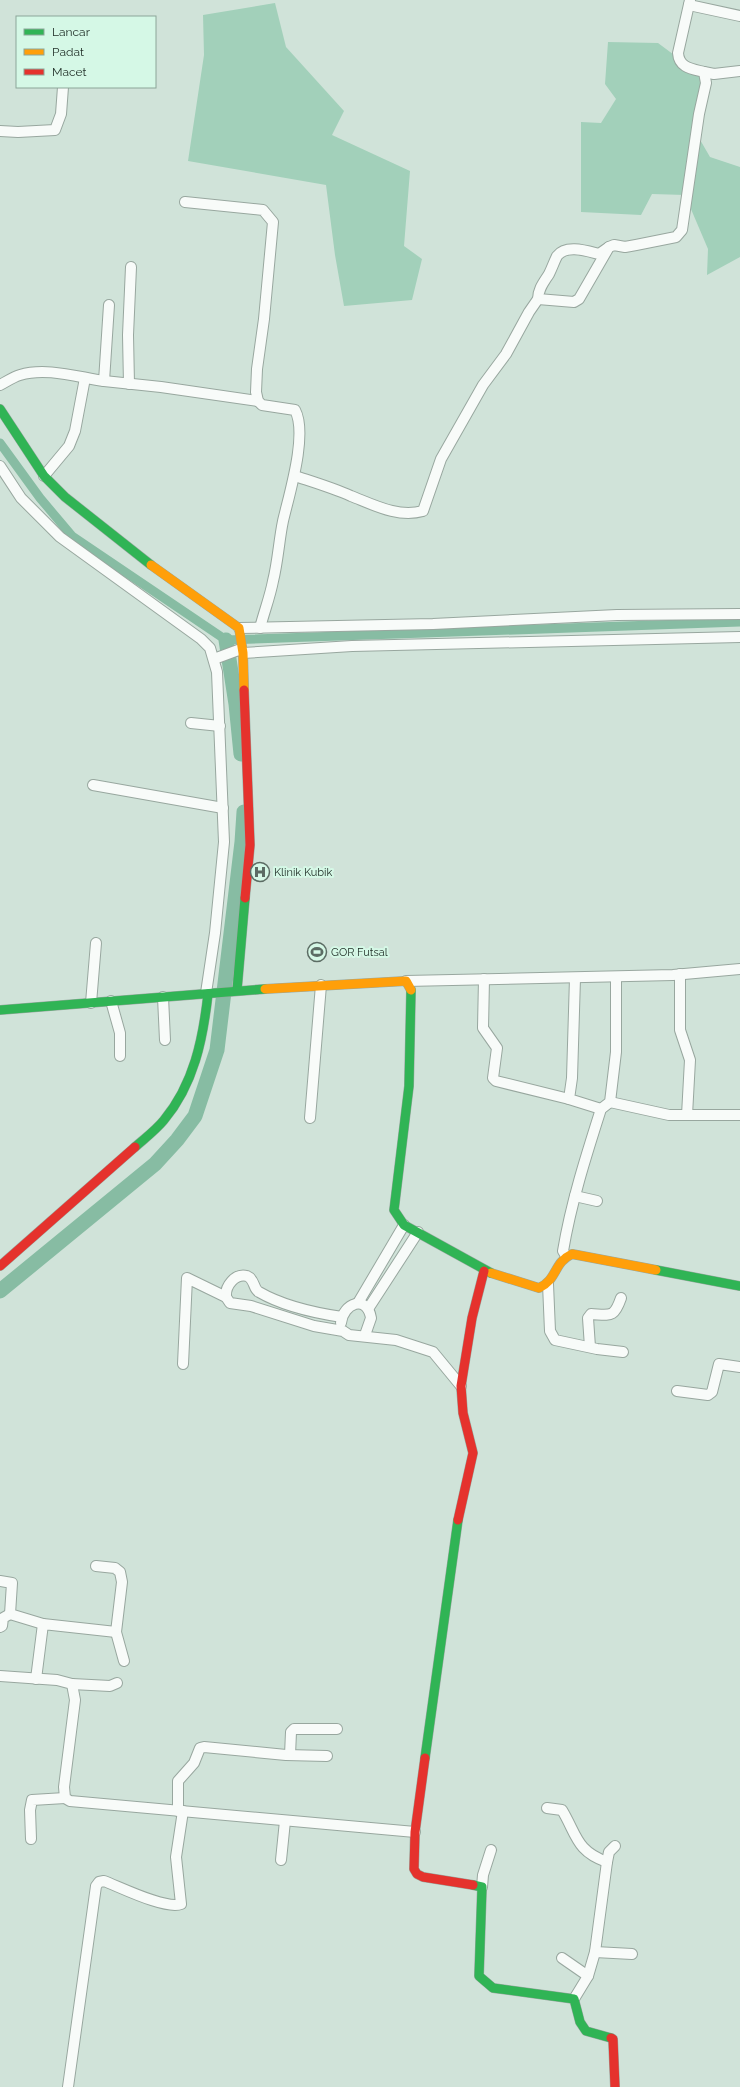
<svg xmlns="http://www.w3.org/2000/svg" width="740" height="2087" viewBox="0 0 740 2087" font-family="Raleway,sans-serif">
<style>
.forest{fill:#a2d0ba}
.lines{fill:none;stroke-linecap:round;stroke-linejoin:round}
.canal{stroke:#87bca3;stroke-width:9}
.river{stroke:#87bca3;stroke-width:15}
.street-casing{stroke:#98a79f;stroke-width:12}
.fast-casing{stroke:#98a79f;stroke-width:10}
.slow-casing{stroke:#98a79f;stroke-width:10}
.jam-casing{stroke:#98a79f;stroke-width:10}
.street{stroke:#f8fbf9;stroke-width:10}
.fast{stroke:#30b455;stroke-width:9}
.slow{stroke:#ff9f0a;stroke-width:9}
.jam{stroke:#e5322d;stroke-width:9}
.labels{text-anchor:middle;stroke-width:4;stroke-linejoin:round;paint-order:stroke}
.poi-label{font-size:11px;fill:#1e2c25;stroke:#d5f8e6;text-anchor:start}
</style>
<rect width="100%" height="100%" fill="#d0e3d9"/>
<g class="forest">
<path d="M275,3L286,47L344,111L332,135L410,171L404,246L422,259L412,300L344,306L335,255L326,185L188,161L204,55L203,15Z"/>
<path d="M608,42L658,43L709,81L699,138L710,157L740,167V257L707,275L708,249L685,195L652,194L641,215L581,212V122L601,123L616,99L605,84Z"/>
</g>
<g class="lines">
<path class="canal" d="M0,443L40,498L72,536L226,640L740,622"/>
<g class="river">
<path d="M226,640L236,704L241,754"/>
<path d="M0,1291L155,1164L177,1140L195,1116L217,1050L242,842L244,812"/>
</g>
<defs>
<g id="street">
<path d="M689,5L740,16"/>
<path d="M704,72L714,74L740,71"/>
<path d="M0,131L18,132L55,130L61,114L63,87"/>
<path d="M185,202L263,210L273,222L264,319L257,369L256,392L258,401L262,405L295,410C308,434 289,495 283,521C279,540 278,561 273,581C270,597 264,612 260,628"/>
<path d="M538,299L574,302L579,299L609,247L614,245L625,247L636,245L676,237L682,230L699,114L706,83L704,72C692,69 679,68 678,53L690,0"/>
<path d="M104,381L161,387L258,401"/>
<path d="M129,384L128,335L131,267"/>
<path d="M0,385C6,382 13,377 20,375C46,367 77,377 104,381L109,305"/>
<path d="M0,466L21,498L60,537L201,639L210,648L217,672L224,842L215,933L206,993"/>
<path d="M44,476L69,446L75,431L85,378"/>
<path d="M295,476C313,482 333,488 351,496C374,505 398,518 423,511L441,459L483,385L506,354L529,312L538,299C538,289 544,282 549,274C552,268 554,262 557,256C566,244 587,251 599,254L609,247"/>
<path d="M239,628L433,624L617,615L740,614"/>
<path d="M243,653L352,646L740,637"/>
<path d="M214,659L241,649"/>
<path d="M191,723L220,726"/>
<path d="M93,785L223,808"/>
<path d="M680,974V1030L690,1060L687,1115"/>
<path d="M575,978L572,1078L569,1099L601,1109"/>
<path d="M484,979L483,1028L497,1048L493,1078L496,1081L569,1099"/>
<path d="M406,981L673,975L740,969"/>
<path d="M163,997L165,1040"/>
<path d="M111,1001L120,1033V1056"/>
<path d="M91,1003L96,943"/>
<path d="M610,1102L669,1115H740"/>
<path d="M310,1118L321,985"/>
<path d="M575,1196L597,1201"/>
<path d="M566,1256L563,1251C571,1203 586,1156 601,1109L610,1102L616,1052V977"/>
<path d="M548,1284L550,1331L555,1340L597,1349L623,1352"/>
<path d="M226,1297C225,1286 235,1273 247,1276C255,1279 253,1289 259,1292C283,1306 315,1313 342,1317"/>
<path d="M358,1303L404,1225"/>
<path d="M368,1309L418,1232"/>
<path d="M341,1323C343,1303 367,1294 371,1318L365,1335"/>
<path d="M590,1347L588,1318L591,1314C611,1315 614,1318 621,1298"/>
<path d="M183,1364L187,1278L226,1297L230,1303L251,1306L314,1326L343,1331L349,1335L396,1340L433,1352L461,1386"/>
<path d="M677,1391L708,1395L712,1392L719,1364L740,1367"/>
<path d="M96,1566L115,1568L120,1572L122,1582L116,1632L124,1661"/>
<path d="M0,1581L12,1583L10,1614L43,1624"/>
<path d="M0,1627L2,1626L3,1618L10,1614"/>
<path d="M0,1676L57,1680L72,1684L75,1700L64,1787L65,1798L70,1801L415,1832"/>
<path d="M36,1679L43,1624L116,1632"/>
<path d="M72,1684L110,1686L117,1683"/>
<path d="M290,1755L291,1732L294,1729H337"/>
<path d="M547,1808L562,1810C577,1835 576,1851 607,1862"/>
<path d="M178,1811V1781L194,1763L200,1748L204,1747L286,1755L327,1756"/>
<path d="M31,1839L30,1810L32,1800L65,1798"/>
<path d="M281,1860L285,1821"/>
<path d="M482,1887L483,1875L491,1850"/>
<path d="M595,1952L632,1954"/>
<path d="M562,1958L588,1976"/>
<path d="M574,1999L588,1976L595,1952L607,1862L609,1852L615,1846"/>
<path d="M68,2087L96,1886L99,1882L104,1881C120,1887 166,1910 181,1904L176,1857L183,1811"/>
</g>
<g id="fast">
<path d="M0,409L44,476L65,497L151,565"/>
<path d="M237,990L245,898"/>
<path d="M411,990L409,1086L394,1210L404,1225L491,1273"/>
<path d="M0,1010L265,989"/>
<path d="M135,1147C144,1139 156,1130 164,1120C194,1084 203,1039 208,994"/>
<path d="M656,1270L740,1286"/>
<path d="M425,1758L458,1520"/>
<path d="M473,1885L482,1887L479,1976L493,1988L574,1999L580,2022L586,2031L611,2038"/>
</g>
<g id="slow">
<path d="M151,565L239,628L243,653L244,690"/>
<path d="M265,989L406,981L411,990"/>
<path d="M491,1273L539,1288C558,1279 553,1263 572,1254L656,1270"/>
</g>
<g id="jam">
<path d="M244,690L250,845L245,898"/>
<path d="M0,1266L135,1147"/>
<path d="M458,1520L473,1453L463,1413L461,1386L472,1318L484,1271"/>
<path d="M425,1758L415,1832L414,1869L417,1874L423,1877L473,1885"/>
<path d="M611,2038L613,2039L615,2087"/>
</g>
</defs>
<use href="#street" class="street-casing"/>
<use href="#fast" class="fast-casing"/>
<use href="#slow" class="slow-casing"/>
<use href="#jam" class="jam-casing"/>
<use href="#street" class="street"/>
<use href="#fast" class="fast"/>
<use href="#slow" class="slow"/>
<use href="#jam" class="jam"/>
</g>
<defs>
<symbol id="hospital-ring" viewBox="-11 -11 22 22"><circle r="9.5" fill="#d5f8e6" stroke="#5c6c64" stroke-width="1.5"/><path d="M-5-5h3v3.5h4V-5h3V5h-3V1.5h-4V5h-3Z" fill="#5c6c64"/></symbol>
<symbol id="stadium-ring" viewBox="-11 -11 22 22"><circle r="9.5" fill="#d5f8e6" stroke="#5c6c64" stroke-width="1.5"/><path d="M0-5a6.5 5 0 1 0 0 10a6.5 5 0 1 0 0-10ZM-3.5-1.8h7v3.6h-7Z" fill="#5c6c64"/></symbol>
</defs>
<g fill-rule="evenodd">
<use href="#hospital-ring" x="249" y="861" width="22" height="22"/>
<use href="#stadium-ring" x="306" y="941" width="22" height="22"/>
</g>
<g class="labels">
<g class="poi-label">
<text x="274" y="876">Klinik Kubik</text>
<text x="331" y="956">GOR Futsal</text>
</g>
</g>
<rect x="16" y="16" width="140" height="72" fill="#d5f8e6" stroke="#8ca699"/>
<rect x="24" y="29" width="20" height="6" fill="#30b455" stroke="#8ca699"/>
<text x="52" y="36" font-size="12" fill="#1e2c25">Lancar</text>
<rect x="24" y="49" width="20" height="6" fill="#ff9f0a" stroke="#8ca699"/>
<text x="52" y="56" font-size="12" fill="#1e2c25">Padat</text>
<rect x="24" y="69" width="20" height="6" fill="#e5322d" stroke="#8ca699"/>
<text x="52" y="76" font-size="12" fill="#1e2c25">Macet</text>
</svg>
